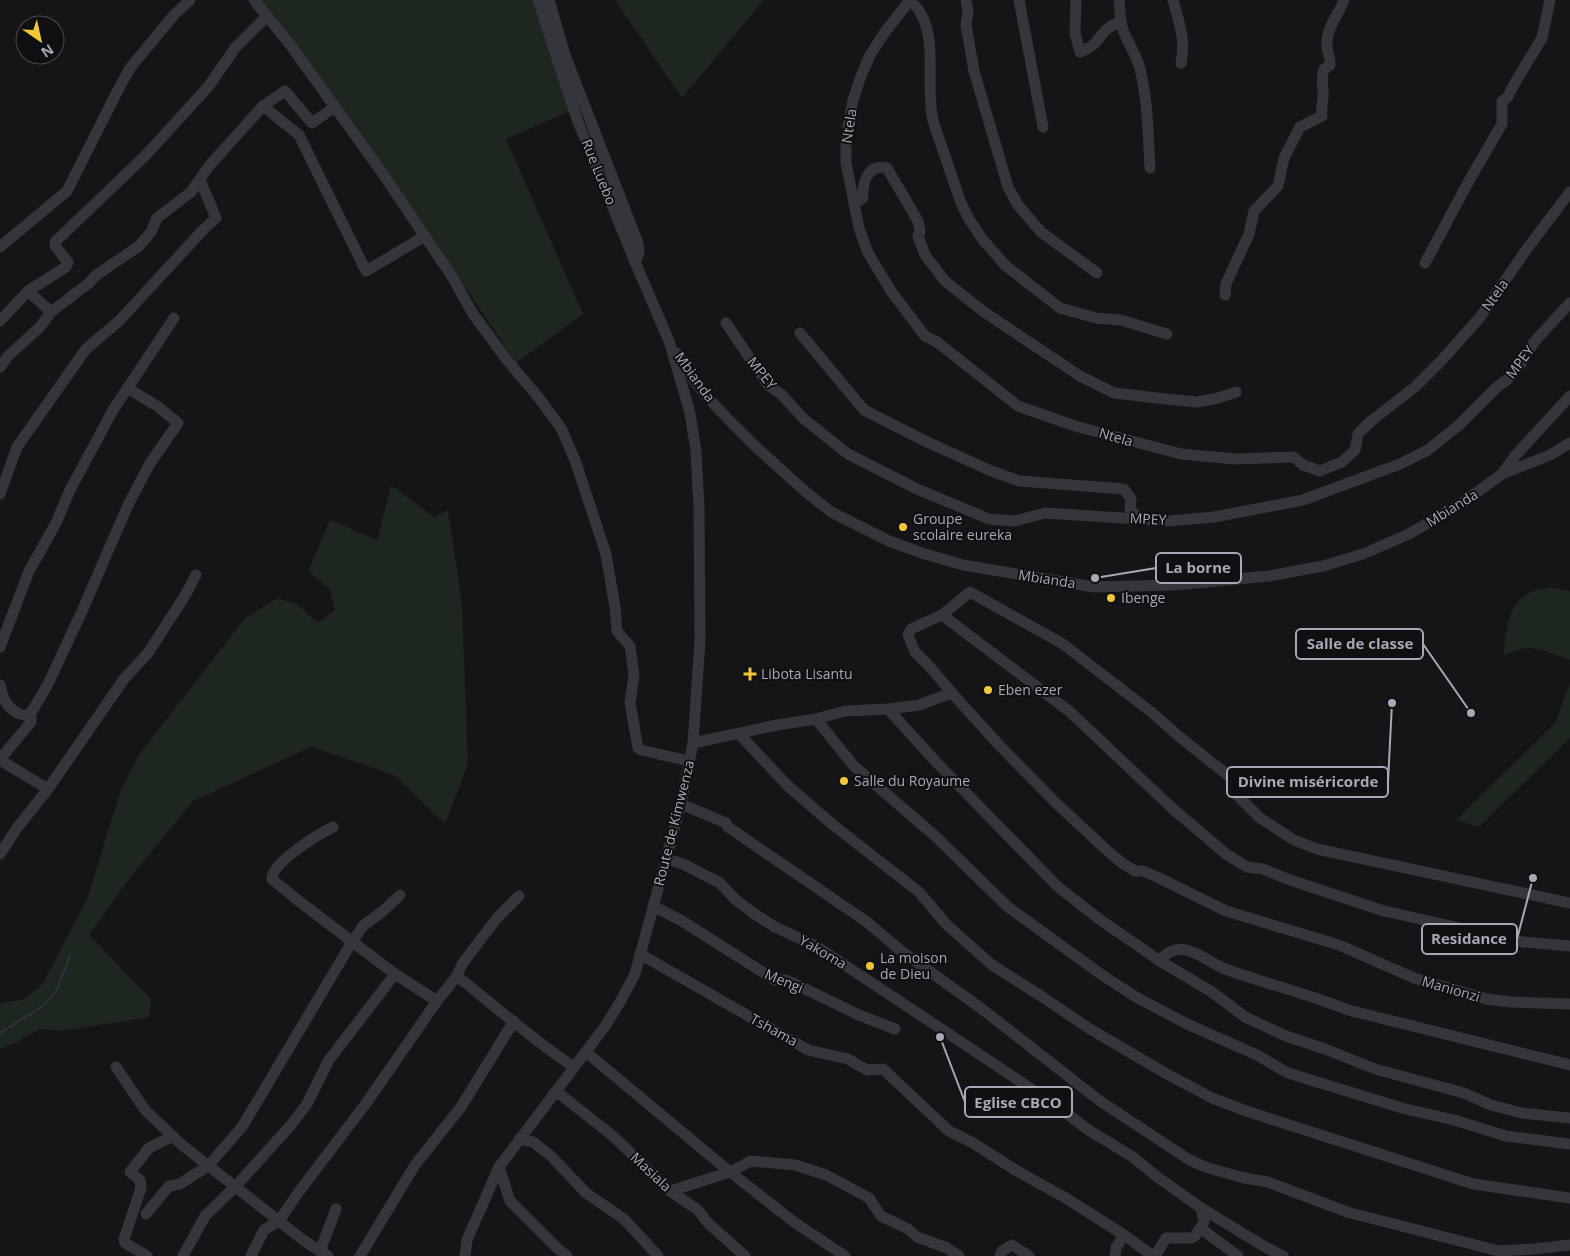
<svg xmlns="http://www.w3.org/2000/svg" width="1570" height="1256" viewBox="0 0 1570 1256" font-family="'Open Sans',sans-serif">
<style>
.green{fill:#1e2620}
.lines{fill:none;stroke-linecap:round;stroke-linejoin:round}
.stream{stroke:#2b313a;stroke-width:2.5}
.minor{stroke:#35363b;stroke-width:11}
.poi-dot{fill:#f2c731;stroke:#100f11;stroke-width:2}
.labels{text-anchor:middle;stroke-width:4;stroke-linejoin:round;paint-order:stroke}
.street-label{font-size:14px;fill:#a6a9b6;stroke:#100f11}
.poi-label{font-size:14px;fill:#a6a9b6;stroke:#100f11;text-anchor:start}
.leader{fill:none;stroke:#a6a9b6;stroke-width:2}
.callout-dot{fill:#a6a9b6;stroke:#100f11;stroke-width:2}
.callout{fill:#100f11;stroke:#a6a9b6;stroke-width:2}
.callout-label{font-size:15px;text-anchor:middle;font-weight:bold;fill:#a6a9b6}
</style>
<rect width="100%" height="100%" fill="#151416"/>
<g class="green">
<path d="M258,0H534L570,111L506,139L583,314L516,363L421,221Z"/>
<path d="M615,0H764L682,98Z"/>
<path d="M391,485L434,517L448,510L462,603L468,764L445,824L394,775L311,747L193,801L126,883L89,935L151,999L149,1017L62,1031L40,1029L11,1045L0,1049V1003L22,1000L42,985L88,897L120,792L138,756L245,618L278,598L298,605L318,623L335,610L330,590L308,571L330,520L377,540Z"/>
<path d="M1550,587L1570,591V660C1545,652 1527,640 1503,657C1508,621 1507,593 1550,587Z"/>
<path d="M1570,683V738L1479,827L1456,820L1555,723Z"/>
</g>
<g class="lines">
<path class="stream" d="M0,1033L43,1006L56,992L70,956"/>
<g class="minor">
<path d="M254,0L289,43L383,174L453,278L473,314L507,360L539,398L561,428L575,460L606,554L615,607L617,631L630,646L634,675L630,703L638,748L641,750L689,761"/>
<path d="M549,0L565,55L638,243L639,253L635,262"/>
<path d="M910,0L885,32L870,55L861,76L853,100L848,127L846,143V163L859,228L868,253L891,291L925,336L937,342L1018,406L1075,426L1181,454L1235,459L1294,457L1303,465L1320,471L1342,462L1355,450L1358,434L1371,421L1415,387L1442,360L1481,316L1526,250L1570,192"/>
<path d="M910,0C913,4 918,8 920,12C938,42 925,87 933,121L961,203L969,219L983,240L1006,266L1060,308L1096,318L1121,320L1167,334"/>
<path d="M966,0L968,11L966,25L974,71L1008,187L1018,205L1041,232L1097,273"/>
<path d="M1019,0L1043,127"/>
<path d="M1076,0L1075,33L1080,52C1097,45 1095,42 1106,30C1110,26 1116,24 1120,21"/>
<path d="M1119,0C1120,10 1120,21 1123,30C1128,44 1137,55 1140,69C1148,101 1148,135 1150,168"/>
<path d="M1173,0C1179,22 1186,40 1181,63"/>
<path d="M263,106L299,135L366,271L425,236"/>
<path d="M854,204L863,198C862,183 868,163 887,168L918,221L920,232L918,236L925,255L945,281L984,312L1080,376L1114,393L1166,399L1198,402L1218,398L1236,392"/>
<path d="M0,247L67,191L116,94L130,68L174,15L190,0"/>
<path d="M1425,263L1471,177L1502,124V101L1507,98L1516,81L1542,38L1550,0"/>
<path d="M28,291L51,312"/>
<path d="M1225,295L1226,284L1249,234L1254,211L1278,186L1284,158L1300,127L1322,116C1321,109 1322,106 1323,99C1324,87 1320,81 1324,69L1330,65C1331,58 1327,53 1327,46C1325,30 1339,14 1344,0"/>
<path d="M0,321L28,291L66,267L68,262L55,246V242L145,156L208,87L235,48L267,16"/>
<path d="M726,323L768,385L782,395L804,419L848,454L917,489L989,519L1015,521L1045,513L1169,521L1214,517L1303,500L1400,464L1428,450L1459,425L1497,387L1509,378L1521,364L1534,342L1570,303"/>
<path d="M800,333L864,410L923,440L989,470L1019,481L1124,489L1131,499L1130,509L1138,518"/>
<path d="M677,353L694,380L708,398L731,422L757,448L806,492L831,512L889,541L925,554L963,565L1094,587L1175,585L1269,576L1323,566L1363,554L1409,534L1462,503L1502,474L1515,456L1570,396"/>
<path d="M0,367L8,356L40,327L51,312L89,283L95,276L139,246L151,232L157,218L191,192L209,166L263,106L285,91L312,123L335,107"/>
<path d="M1502,474L1550,455L1570,443"/>
<path d="M0,494L17,447L86,349L119,321L203,230L216,218L200,180"/>
<path d="M942,615L1069,711L1172,808L1226,854L1247,867L1263,869L1290,880L1384,911L1523,942L1570,946"/>
<path d="M0,647L29,571L56,523L70,490L113,410L174,318"/>
<path d="M0,685C2,691 3,699 7,704C12,711 24,719 31,713"/>
<path d="M888,709L937,763L1057,886L1099,919L1160,961L1212,992L1245,1017L1286,1036L1325,1049L1375,1069L1464,1093L1491,1105L1522,1113L1570,1118"/>
<path d="M816,719L853,765L935,836L1008,907L1102,975L1136,997L1187,1024L1257,1055L1288,1073L1402,1108L1454,1120L1506,1136L1570,1144"/>
<path d="M739,734L788,786L832,824L919,892L947,925L992,965L1041,996L1090,1029L1165,1073L1212,1098L1246,1111L1433,1171L1473,1184L1570,1198"/>
<path d="M693,743L777,725L816,719L845,711L888,709L919,705L952,693"/>
<path d="M0,759L31,722V713L48,684L83,609L128,505L149,465L178,423L157,406L127,388"/>
<path d="M0,760L48,789"/>
<path d="M681,804L726,823L728,827L867,922L900,950L982,1009L1100,1101L1188,1159L1205,1167L1244,1178L1268,1182L1347,1212L1499,1251L1534,1249L1570,1245"/>
<path d="M333,827C319,834 271,863 272,879L300,902L395,974L437,1001"/>
<path d="M0,854L17,828L48,789L124,679L148,653L186,594L196,575"/>
<path d="M667,859L683,864L720,883L735,899L753,913L775,927L816,946L976,1052L1054,1104L1090,1131L1133,1157L1156,1176L1201,1208L1267,1248L1283,1256"/>
<path d="M1570,903L1317,849L1294,840L1260,818L1234,792L1230,777L1176,734L1155,715L1063,644L970,592L942,615L911,629L908,635L915,652L930,667L952,693L999,745L1056,803L1110,853L1122,863L1135,871H1143L1155,876L1226,911L1339,945L1414,978L1487,999L1510,1002L1570,1004"/>
<path d="M653,906L682,921L775,980H785L793,983L859,1015L895,1029"/>
<path d="M640,954L808,1050L848,1059L867,1070L883,1069L949,1131L973,1143L1017,1171L1064,1197L1124,1235L1153,1256"/>
<path d="M1160,961C1165,953 1177,947 1186,950C1201,953 1213,965 1228,970C1267,984 1308,994 1348,1010L1570,1065"/>
<path d="M457,976C496,1007 533,1040 574,1067"/>
<path d="M586,1052L730,1172L794,1222L845,1256"/>
<path d="M116,1067L145,1110L182,1145L303,1240L328,1256"/>
<path d="M553,1094L561,1095L613,1136L670,1191L698,1210L708,1223L745,1256"/>
<path d="M519,1139L533,1142L551,1156L586,1193L624,1219L658,1256"/>
<path d="M499,1167L510,1201L556,1247L567,1256"/>
<path d="M670,1191L730,1172L751,1161L795,1165L826,1175L847,1186L869,1198L881,1216L908,1229L917,1237L947,1248L959,1256"/>
<path d="M146,1214L169,1186L180,1184L208,1166L242,1127L352,942L363,926L383,911L400,895"/>
<path d="M1200,1228L1238,1256"/>
<path d="M320,1251L336,1209"/>
<path d="M147,1256L125,1243L124,1239L141,1188L140,1180L130,1172L149,1148L173,1136"/>
<path d="M183,1256L205,1216L235,1187L291,1125L307,1104L329,1060L395,974"/>
<path d="M251,1256L264,1230L279,1221L298,1193L367,1102L437,1001L457,976L462,964L497,918L519,896"/>
<path d="M360,1256L415,1165L461,1107L514,1021"/>
<path d="M465,1256L467,1240L499,1167L606,1025L620,1002L635,974L681,804L693,743L700,641L699,508L696,451L690,413L669,341L635,262L578,122L538,0"/>
<path d="M1000,1256L1002,1251L1012,1245L1029,1256"/>
<path d="M1115,1256L1116,1248L1124,1235"/>
<path d="M1155,1256L1166,1238H1191L1195,1236L1204,1222L1201,1208"/>
</g>
</g>
<g class="poi-dot">
<circle cx="903" cy="527" r="5"/>
<circle cx="1111" cy="598" r="5"/>
<path d="M747.5 666.5h5v5h5v5h-5v5h-5v-5h-5v-5h5z"/>
<circle cx="988" cy="690" r="5"/>
<circle cx="844" cy="781" r="5"/>
<circle cx="870" cy="966" r="5"/>
</g>
<g class="labels">
<g class="street-label">
<text transform="translate(849 126) rotate(-81)" y="5">Ntela</text>
<text transform="translate(599 172) rotate(68)" y="5">Rue Luebo</text>
<text transform="translate(1495 295) rotate(-55)" y="5">Ntela</text>
<text transform="translate(1520 362) rotate(-53)" y="5">MPEY</text>
<text transform="translate(762 373) rotate(51)" y="5">MPEY</text>
<text transform="translate(695 377) rotate(54)" y="5">Mbianda</text>
<text transform="translate(1116 437) rotate(16)" y="5">Ntela</text>
<text transform="translate(1452 508) rotate(-32)" y="5">Mbianda</text>
<text transform="translate(1148 519) rotate(3)" y="5">MPEY</text>
<text transform="translate(1047 579) rotate(9)" y="5">Mbianda</text>
<text transform="translate(674 823) rotate(-76)" y="5">Route de Kimwenza</text>
<text transform="translate(823 952) rotate(30)" y="5">Yakoma</text>
<text transform="translate(784 981) rotate(23)" y="5">Mengi</text>
<text transform="translate(1451 989) rotate(16)" y="5">Manionzi</text>
<text transform="translate(774 1030) rotate(29)" y="5">Tshama</text>
<text transform="translate(651 1172) rotate(43)" y="5">Masiala</text>
</g>
<g class="poi-label">
<text x="913" y="524">Groupe<tspan x="913" dy="16">scolaire eureka</tspan></text>
<text x="1121" y="603">Ibenge</text>
<text x="761" y="679">Libota Lisantu</text>
<text x="998" y="695">Eben ezer</text>
<text x="854" y="786">Salle du Royaume</text>
<text x="880" y="963">La moison<tspan x="880" dy="16">de Dieu</tspan></text>
</g>
</g>
<path class="leader" d="M1095 578L1156 568M1471 713L1423 644M1392 703L1388 782M1533 878L1517 939M940 1037L965 1102"/>
<g class="callout-dot">
<circle cx="1095" cy="578" r="5"/>
<circle cx="1471" cy="713" r="5"/>
<circle cx="1392" cy="703" r="5"/>
<circle cx="1533" cy="878" r="5"/>
<circle cx="940" cy="1037" r="5"/>
</g>
<g class="callout">
<rect x="1156" y="553" width="85" height="30" rx="5"/>
<rect x="1296" y="629" width="127" height="30" rx="5"/>
<rect x="1227" y="767" width="161" height="30" rx="5"/>
<rect x="1422" y="924" width="95" height="30" rx="5"/>
<rect x="965" y="1087" width="107" height="30" rx="5"/>
</g>
<g class="callout-label">
<text x="1198" y="573">La borne</text>
<text x="1360" y="649">Salle de classe</text>
<text x="1308" y="787">Divine miséricorde</text>
<text x="1469" y="944">Residance</text>
<text x="1018" y="1108">Eglise CBCO</text>
</g>
<g transform="translate(40 40) rotate(146)"><circle r="24" fill="#100f11" stroke="#4c4d53"/>
<path d="M0-4L9 19L0 12L-9 19Z" fill="#f2c731"/>
<text y="-8" font-size="14" font-weight="bold" text-anchor="middle" fill="#a6a9b6">N</text>
</g>
</svg>
